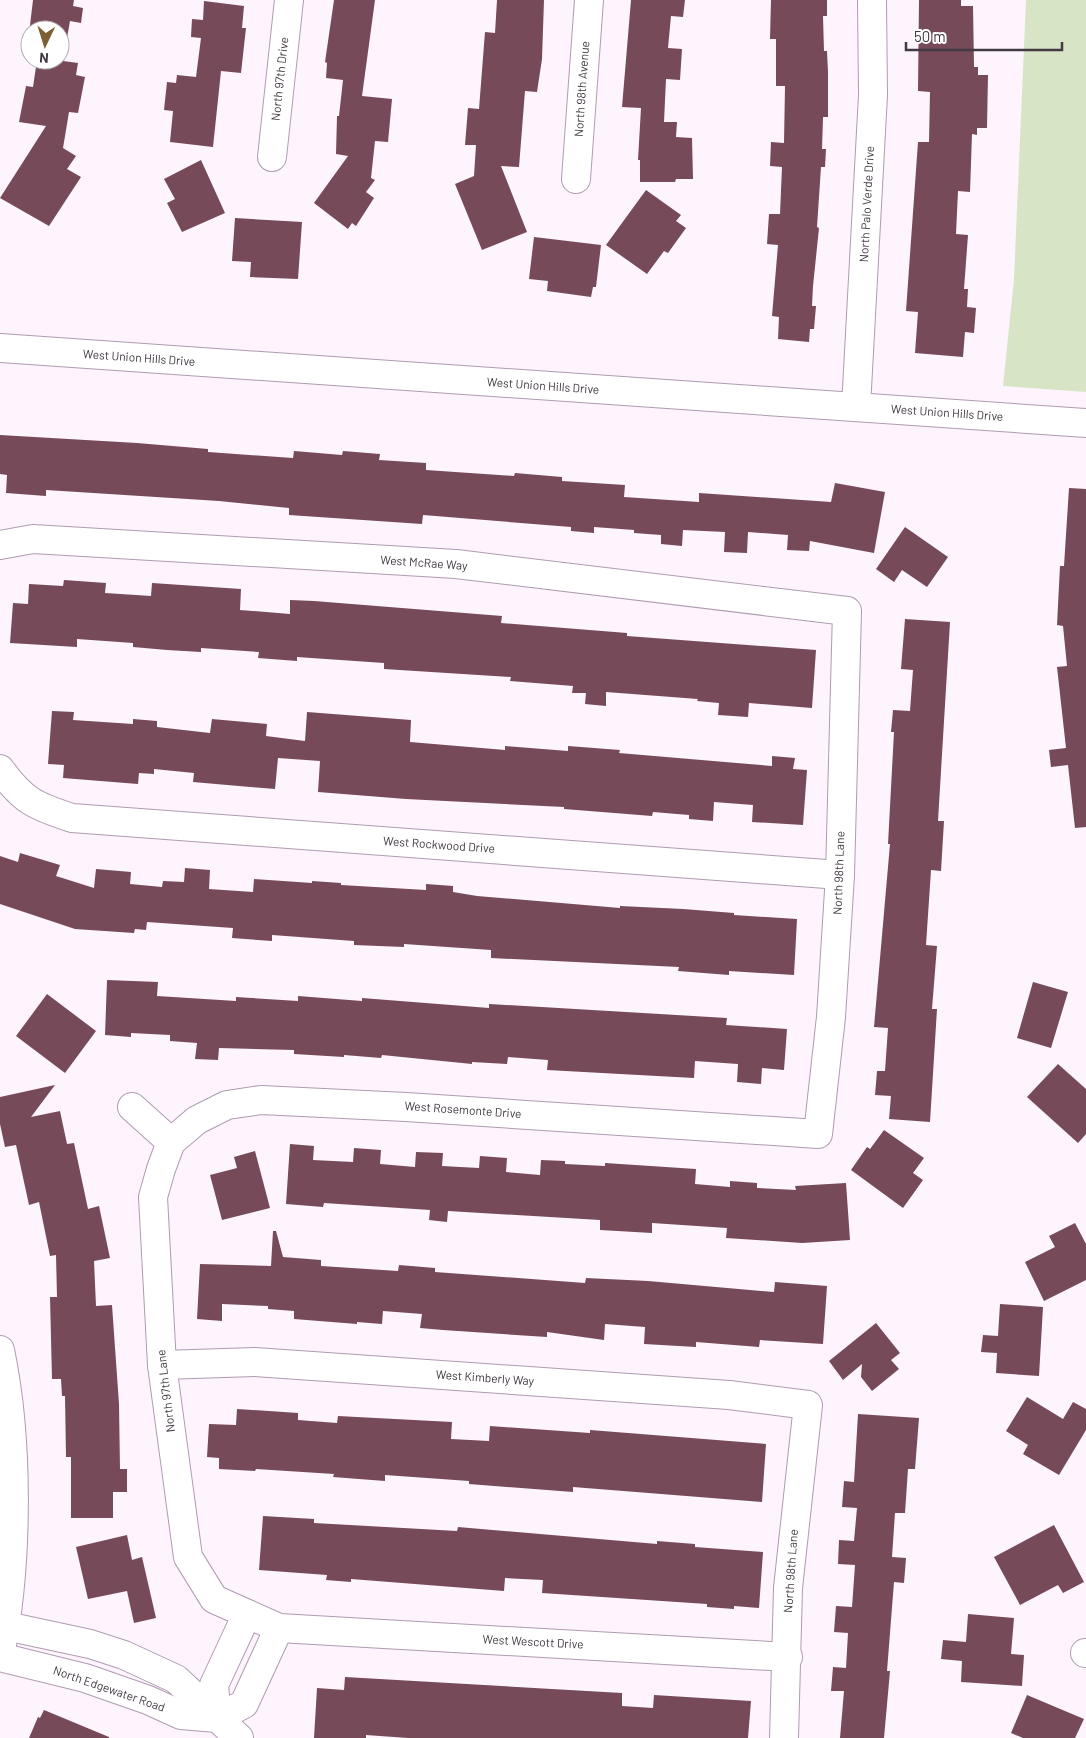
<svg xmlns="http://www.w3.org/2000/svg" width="1086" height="1738" viewBox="0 0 1086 1738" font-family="Barlow,sans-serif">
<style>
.green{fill:#d7e5c6}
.building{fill:#764a59}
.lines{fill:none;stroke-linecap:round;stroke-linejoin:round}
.minor-casing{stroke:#af9bb1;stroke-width:30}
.major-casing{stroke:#af9bb1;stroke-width:30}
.minor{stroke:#fff;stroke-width:28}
.major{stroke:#fff;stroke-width:28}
.labels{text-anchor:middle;stroke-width:5;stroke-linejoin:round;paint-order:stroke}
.street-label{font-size:12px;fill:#423943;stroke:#fff}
</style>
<rect width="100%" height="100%" fill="#fdf4fe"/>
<path class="green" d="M1026,0H1086V392L1003,386L1014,279Z"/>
<g class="building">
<path d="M33,0H74L73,6L83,8L81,23L70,21L63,61L78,63L76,75L85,77L78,113L69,112L63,148L76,156L67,169L81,177L49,226L0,198L46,126L19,122L26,86L33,87L37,60H60V30H30V42H28Z"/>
<path d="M334,0H375L362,96L392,99L388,142L375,141L371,178L375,180L366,192L374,198L356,226L352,223L348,229L314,203L348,156L336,154L337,116H339L343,80L326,78L327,63L325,62Z"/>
<path d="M497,0H544L542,59L537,92L525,91L519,167L501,166L527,232L482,250L455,184L474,176L476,145H465L468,108L479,109L485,32L495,33Z"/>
<path d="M631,0H685L683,17L671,16L668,48L682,49L680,80L666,79L664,122H677L676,137L692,138L693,179H676L675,182H640V160H638L641,108L622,107Z"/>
<path d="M771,0H827V16H823L824,51H827L828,72V117H823L822,149H826L825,167H821L817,227L819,228L813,286L812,306H816L814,329H810L809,342L778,339L779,317L772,316L778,245L767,244L769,214H780L782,167L770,166L771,142L784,143L785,86H776V39H770Z"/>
<path d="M919,0H961V6H973L974,67H978V75H988L987,128H977V135L972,134L970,192L958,191L956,234L968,235L964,289H968L967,307L976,308L974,333L965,332L963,357L915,353L918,312L906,311L918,142H929L930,92L918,91Z"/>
<path d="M204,1L244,6L242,28H246L241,73L221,71L213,147L170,142L173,111L164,110L167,82L176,83L177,75L196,77L201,38L191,37L192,19L203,20Z"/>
<path d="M201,160L225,213L182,232L167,203L175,199L164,179Z"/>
<path d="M646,190L681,215L676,221L686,228L668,253L664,251L647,274L606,245Z"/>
<path d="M235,218L302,222L298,279L250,277L251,262L232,261Z"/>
<path d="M534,237L601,245L596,287H593L591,297L547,291L548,281L529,279Z"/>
<path d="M0,435L137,443L208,449V452L293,458L294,451L342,455L343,451L380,454L379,460L426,463V470L514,476L515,473L562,477V481L625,485L624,497L699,502V493L831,502L835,483L885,492L874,553L810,541L809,551L787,550L788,535L748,532L747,553L724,552L725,532L683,530L682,546L661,544V535L634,533V530L594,527V533L571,531V527L423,515L422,524L289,515V508L219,501L46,490V496L6,493L7,475L0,474Z"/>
<path d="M1069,488L1086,489V827L1075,828L1068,765L1051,767L1049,750L1066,748L1057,667L1067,666L1063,626L1057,625L1060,566H1064Z"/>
<path d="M905,527L948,557L927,587L902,570L894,582L876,569Z"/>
<path d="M64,580L106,583L105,593L136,595L151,596L152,583L241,589L240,610L290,614V600L314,601L502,616L501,623L627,633V636L816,650L812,708L749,703L748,717L718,715L719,703L697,701L698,699L606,692V706L585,704L586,693H572L573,686L510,681L511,677L384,669V663L297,657V661L258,658L259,652L201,648V652L167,650L133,647V643L77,639V647L10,643L13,603L28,604L29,584L63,586Z"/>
<path d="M905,619L950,622L938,821H944L941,871L931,870L926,945L937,946L932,1009H937L930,1122L889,1119L891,1096L875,1095L877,1071H885L888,1028L874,1027L890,844H888L894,732H891L893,710L910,711L913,670L901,669Z"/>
<path d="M52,711L74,712L73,720L133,724V719L157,721V727L210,733L212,719L267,724L266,736L305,741L307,712L411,720L410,742L505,750V746L568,751V746L620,750L619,753L772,766V756L795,758L793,769L807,770L803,825L752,822L753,805L714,802L713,821L689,819V815L653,812L652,816L564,809V807L406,799L318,792L320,761L278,758L275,789L193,782L194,773L154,769V774L139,773L138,784L63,778L64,765L48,764Z"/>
<path d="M20,853L60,865L56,876L94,888L96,869L131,872L130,884L162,887L163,881L184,882L185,868L210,870L209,889L253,892L254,879L312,883V881L341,883V885L426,890V884L453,886V892L477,896L620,908V906L683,909L734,913V915L797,919L794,975L729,971V975L678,971L679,967L491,958V950L404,944V947L354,945V941L272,935V941L232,938L233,928L147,922L146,930L135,929L134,933L75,929L0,904V856L18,862Z"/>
<path d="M107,980L158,982L157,996L236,1001V997L298,1001V996L362,1001V998L489,1008V1004L727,1018L726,1025L787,1029L784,1070L762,1068L761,1084L737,1082L738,1064L695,1061L694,1078L547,1070L548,1060L508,1057L507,1064L472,1062V1064L382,1055L381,1058L344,1055V1057L294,1054V1050L219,1048L218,1060L195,1059L197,1043L170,1041V1035L131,1033V1037L105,1035Z"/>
<path d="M1033,982L1068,992L1051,1048L1017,1038Z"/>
<path d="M47,994L96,1031L65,1073L16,1036Z"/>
<path d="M1058,1064L1086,1089V1134L1078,1143L1027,1097Z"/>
<path d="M55,1085L31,1117L60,1111L67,1144L74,1143L88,1209L99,1206L110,1258L94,1261L96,1306L112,1305L119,1404L120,1469H127V1492H113V1518H71V1457H66L65,1396H62L61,1379H52L50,1297H57L56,1255L50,1256L39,1202L29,1205L16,1145L5,1147L0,1124V1097Z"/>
<path d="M884,1130L924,1158L913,1173L923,1180L903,1208L851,1170L867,1147L870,1149Z"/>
<path d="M290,1144L314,1146L313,1160L353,1162L354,1148L381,1150L380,1164L415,1167L416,1152L443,1153L442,1166L479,1168L480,1156L507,1158L506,1172L540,1175L541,1160L565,1161V1164L605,1166V1163L696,1169L695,1184L730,1187V1181L757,1183V1188L796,1190L795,1186L846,1183L850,1240L802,1243L726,1238L727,1228L652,1223V1233L600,1230V1220L448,1211L447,1222L429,1220L430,1210L324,1203L323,1207L286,1204Z"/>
<path d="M255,1151L270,1208L222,1220L210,1175L237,1168L234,1157Z"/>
<path d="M1075,1223L1086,1244V1280L1044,1301L1025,1262L1055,1247L1049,1236Z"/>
<path d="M273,1231H276L283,1257L321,1260V1266L398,1271L399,1265L435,1268V1272L585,1283L586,1278L648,1281L774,1292L775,1282L827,1286L823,1344L760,1340L759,1347L696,1342V1347L644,1344L645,1327L605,1324L604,1340L547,1332V1337L443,1330L420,1328L422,1314L383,1311L382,1324L357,1322V1324L294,1319V1311L268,1309V1306L222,1304V1321L197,1319L200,1264L271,1266Z"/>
<path d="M1000,1304L1043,1307L1039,1376L996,1373L997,1353L981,1352L983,1335L998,1336Z"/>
<path d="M876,1323L900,1353L891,1360L899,1369L872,1391L861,1377L862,1364L843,1380L829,1361Z"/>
<path d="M1027,1397L1063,1419L1073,1402L1086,1409V1430L1059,1475L1023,1454L1028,1445L1006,1431Z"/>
<path d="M237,1409L298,1413V1420L337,1423L338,1416L452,1422L451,1439L489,1441L490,1426L590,1433V1430L766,1444L762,1502L573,1487V1492L469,1484V1481L385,1475V1481L333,1477L334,1474L256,1469L255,1471L219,1469V1458L207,1457L209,1424L236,1425Z"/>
<path d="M858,1414L919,1418L915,1469H908L905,1513H895L892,1557L906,1558L904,1583L894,1582L887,1671H890L884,1738H840L844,1691H831L833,1667L846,1668L848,1633L834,1632L836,1606L852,1607L855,1565L838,1564L839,1540L854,1541L857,1508L842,1507L844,1481L854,1482Z"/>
<path d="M263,1516L314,1519V1523L457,1531L458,1527L657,1544V1541L695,1544V1547L763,1552L759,1608L734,1606V1609L707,1607V1604L542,1593L543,1580L505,1578L504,1591L351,1579V1582L326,1580L327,1575L259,1570Z"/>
<path d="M1054,1525L1084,1582L1063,1593L1058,1585L1020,1605L994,1557Z"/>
<path d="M127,1535L132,1560L142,1557L156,1618L134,1623L127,1591L88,1599L76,1547Z"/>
<path d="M968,1614L1014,1618L1011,1654L1024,1655L1022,1686L961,1682L962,1661L941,1659L943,1640L966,1642Z"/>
<path d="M345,1677L622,1693V1706L653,1708L654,1695L751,1701L748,1738H408L366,1735V1738H314L317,1688L344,1690Z"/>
<path d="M1027,1695L1084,1719L1075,1738H1023L1011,1733Z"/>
<path d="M44,1710L109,1737V1738H29L38,1717L40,1718Z"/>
</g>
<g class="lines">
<defs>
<g id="minor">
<path d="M272,157L289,0"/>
<path d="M576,179L589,0"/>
<path d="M856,407L873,95L872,0"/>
<path d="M0,545L33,539L456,564L847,611L840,875L831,1017L818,1134L406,1107L261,1100L227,1105L197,1120L171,1142L161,1169L153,1197L162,1365L188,1557L214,1599L279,1628L788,1657"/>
<path d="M0,769C23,801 35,806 72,818L840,875"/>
<path d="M132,1107L171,1142"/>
<path d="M0,1350C19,1441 18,1564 0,1655"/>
<path d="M162,1365L255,1362L729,1395L808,1405L788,1588L784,1738"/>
<path d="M0,1628L6,1626L90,1644L124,1655L176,1679L239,1738"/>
<path d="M1085,1653H1086"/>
<path d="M0,1657L85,1678L148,1700L181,1715L217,1718"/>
<path d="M217,1718L244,1704L279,1628"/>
<path d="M217,1718L214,1685L247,1614"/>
</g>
<path id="major" d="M0,348L1086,423"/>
</defs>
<use href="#minor" class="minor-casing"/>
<use href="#major" class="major-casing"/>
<use href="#minor" class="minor"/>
<use href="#major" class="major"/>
</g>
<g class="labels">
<g class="street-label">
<text transform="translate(280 79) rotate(-84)" y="4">North 97th Drive</text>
<text transform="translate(582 89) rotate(-86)" y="4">North 98th Avenue</text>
<text transform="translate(867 204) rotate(-87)" y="4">North Palo Verde Drive</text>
<text transform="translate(139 358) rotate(4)" y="4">West Union Hills Drive</text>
<text transform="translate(543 386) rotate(4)" y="4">West Union Hills Drive</text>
<text transform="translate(947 413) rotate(4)" y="4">West Union Hills Drive</text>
<text transform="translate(424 563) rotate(4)" y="4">West McRae Way</text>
<text transform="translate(439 845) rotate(4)" y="4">West Rockwood Drive</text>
<text transform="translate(839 873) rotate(-88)" y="4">North 98th Lane</text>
<text transform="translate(463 1110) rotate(4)" y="4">West Rosemonte Drive</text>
<text transform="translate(485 1378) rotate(4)" y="4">West Kimberly Way</text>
<text transform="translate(166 1391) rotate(-97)" y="4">North 97th Lane</text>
<text transform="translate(791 1571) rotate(-86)" y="4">North 98th Lane</text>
<text transform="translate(533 1642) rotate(3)" y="4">West Wescott Drive</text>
<text transform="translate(109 1689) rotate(19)" y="4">North Edgewater Road</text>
</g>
</g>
<g transform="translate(45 45) rotate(184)"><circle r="24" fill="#ffffff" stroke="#b3b0b4"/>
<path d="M0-4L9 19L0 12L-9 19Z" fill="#7c5f32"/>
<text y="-8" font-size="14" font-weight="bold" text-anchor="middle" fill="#423943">N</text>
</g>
<path d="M906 42v8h156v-8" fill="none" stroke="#423943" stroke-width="2.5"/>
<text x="914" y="42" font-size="15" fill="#423943" stroke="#ffffff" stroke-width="4" paint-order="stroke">50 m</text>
</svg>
